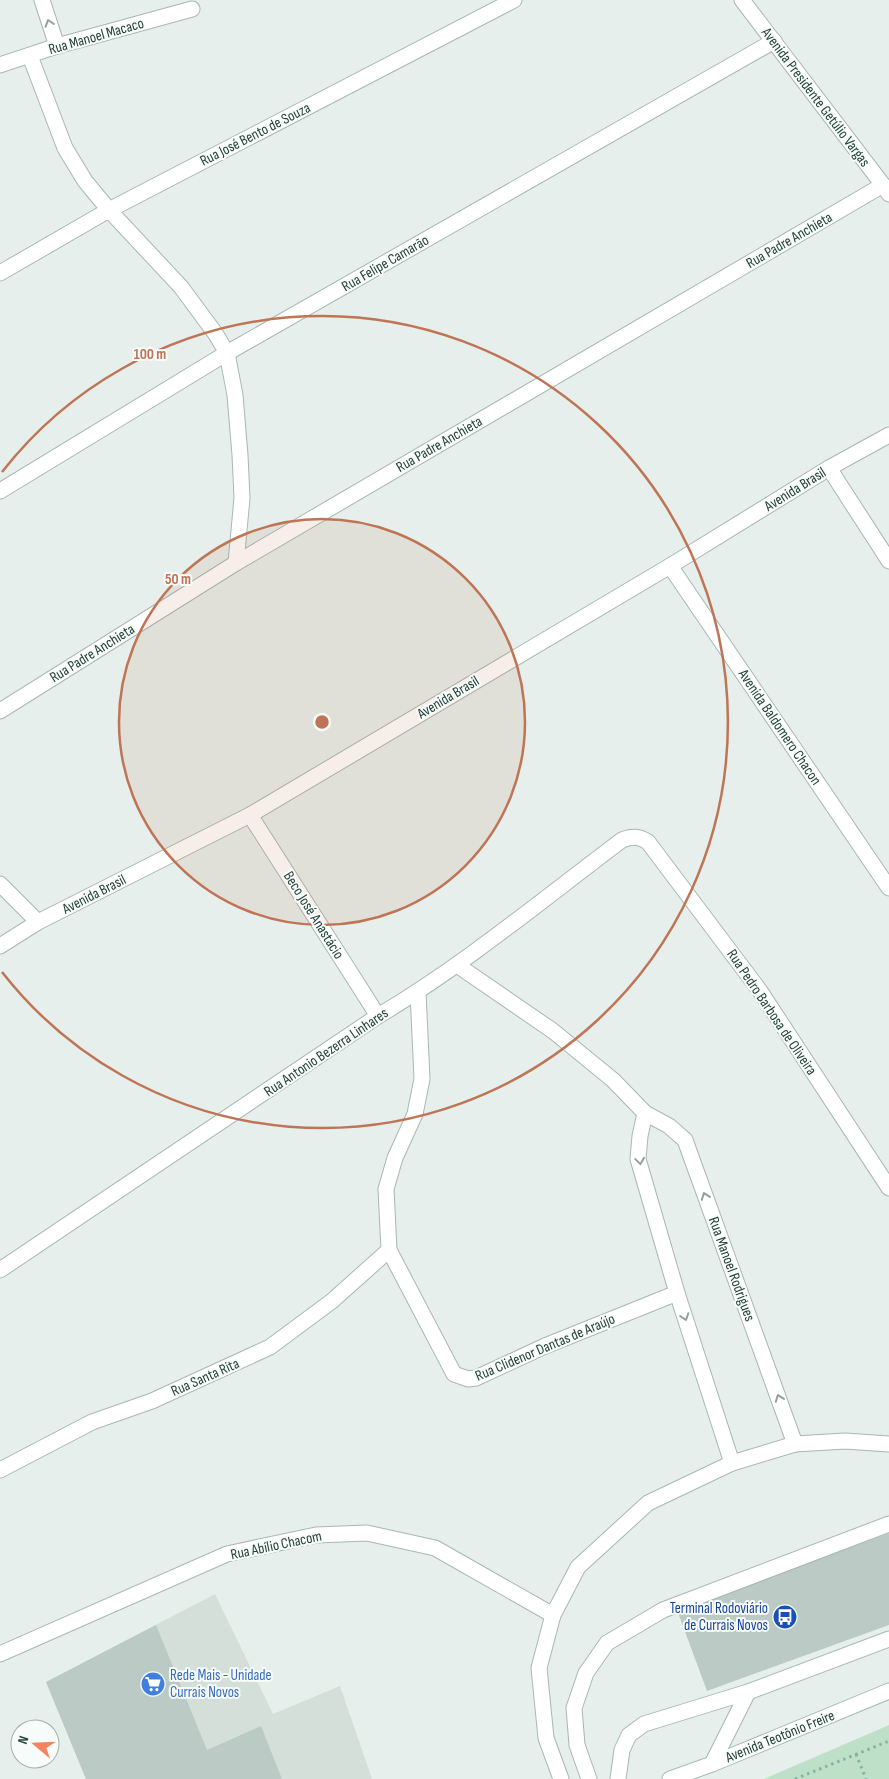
<svg xmlns="http://www.w3.org/2000/svg" width="889" height="1779" viewBox="0 0 889 1779" font-family="'Sofia Sans Condensed',sans-serif">
<style>
.built{fill:#d4dfda}
.green{fill:#bfe0c8}
.building{fill:#bbcac4}
.lines{fill:none;stroke-linecap:round;stroke-linejoin:round}
.lane-casing{stroke:#a8b8b2;stroke-width:17}
.street-casing{stroke:#a8b8b2;stroke-width:17}
.secondary-casing{stroke:#a4bbb3;stroke-width:17}
.path{stroke:#86b3a5;stroke-width:3;stroke-dasharray:2.5 4;stroke-linecap:butt}
.lane{stroke:#fff;stroke-width:15}
.street{stroke:#fff;stroke-width:15}
.secondary{stroke:#fff;stroke-width:15}
.oneway{stroke:#92a09c}
.ring{fill:none;stroke:#c07456;stroke-width:2.5}
.labels{text-anchor:middle;stroke-width:4;stroke-linejoin:round;paint-order:stroke}
.street-label{font-size:15px;fill:#24423a;stroke:#f7fbf9}
.transit-label{font-size:15px;fill:#164399;stroke:#f7fbf9;text-anchor:end}
.shop-label{font-size:15px;fill:#366cbe;stroke:#f7fbf9;text-anchor:start}
.centre{fill:#c07456;stroke:#f7fbf9;stroke-width:2.5}
.ring-label{font-size:15px;text-anchor:middle;font-weight:bold;fill:#c07456;stroke:#f7fbf9;stroke-width:4;stroke-linejoin:round;paint-order:stroke}
</style>
<rect width="100%" height="100%" fill="#e6efeb"/>
<path class="built" d="M215,1594L273,1714L340,1686L372,1779H86L46,1682Z"/>
<path class="green" d="M889,1725V1779H764Z"/>
<g class="building">
<path d="M889,1533V1625L707,1691L677,1610Z"/>
<path d="M156,1625L207,1750L261,1726L282,1779H86L46,1682Z"/>
</g>
<g class="lines">
<defs>
<g id="lane">
<path d="M648,842L760,991L889,1188"/>
<path d="M712,1764L748,1692"/>
<path d="M589,1779L577,1745L574,1708L586,1673L607,1643L663,1610L889,1524"/>
<path d="M618,1779L622,1750L629,1735L644,1724L748,1692L889,1639"/>
</g>
<g id="street">
<path d="M42,0L57,46"/>
<path d="M742,0L883,185L889,194"/>
<path d="M30,56L65,148L85,181L109,210L181,287L215,333L227,353L235,395L240,455L242,498L236,563"/>
<path d="M0,65L57,46L192,9"/>
<path d="M0,273L109,210L514,0"/>
<path d="M829,468L889,561"/>
<path d="M0,491L227,353L774,41"/>
<path d="M670,566L889,888"/>
<path d="M0,711L236,563L883,185"/>
<path d="M250,815L378,1016"/>
<path d="M0,884L38,922"/>
<path d="M0,946L38,922L250,815L670,566L829,468L889,435"/>
<path d="M457,965L553,1031L613,1080L645,1113L669,1126L685,1140L795,1444"/>
<path d="M418,992L422,1079L415,1114L395,1158L386,1189L389,1250L454,1374L468,1379L476,1378L545,1346L677,1293"/>
<path d="M645,1113L640,1136L638,1159L677,1293L732,1463"/>
<path d="M0,1270L378,1016C464,965 542,900 622,840C632,836 639,836 648,842"/>
<path d="M0,1470L92,1422L152,1401L270,1347L332,1301L389,1250"/>
<path d="M0,1654L227,1554L316,1535L367,1533L435,1548L553,1615"/>
<path d="M561,1779L546,1738L539,1668L553,1615L578,1567L648,1503L732,1463L795,1444L845,1441L889,1444"/>
</g>
<path id="secondary" d="M670,1779L712,1764L889,1691"/>
</defs>
<use href="#lane" class="lane-casing"/>
<use href="#street" class="street-casing"/>
<use href="#secondary" class="secondary-casing"/>
<g class="path">
<path d="M856,1754L866,1779"/>
<path d="M795,1779L889,1741"/>
</g>
<use href="#lane" class="lane"/>
<use href="#street" class="street"/>
<use href="#secondary" class="secondary"/>
</g>
<defs><path id="oneway-chevron" d="M-2-3.5L2.5 0L-2 3.5" fill="none" stroke-width="1.6" stroke-linecap="round" stroke-linejoin="round" transform="scale(1.25)"/></defs>
<g class="oneway">
<use href="#oneway-chevron" transform="translate(49 23) rotate(-108)"/>
<use href="#oneway-chevron" transform="translate(640 1161) rotate(82)"/>
<use href="#oneway-chevron" transform="translate(705 1196) rotate(-110)"/>
<use href="#oneway-chevron" transform="translate(685 1317) rotate(72)"/>
<use href="#oneway-chevron" transform="translate(779 1398) rotate(-110)"/>
</g>
<circle cx="322" cy="722" r="203" fill="#c07456" fill-opacity=".12"/>
<g class="ring">
<circle cx="322" cy="722" r="203"/>
<path d="M2 472A406 406 0 1 1 2 972"/>
</g>
<defs>
<symbol id="bus-disc" viewBox="-11 -11 22 22"><circle r="9.5" fill="#1a4fb4" stroke="#f7fbf9"/><path d="M-5-6H5V4H4V6H2V4H-2V6H-4V4H-5ZM-3.5-4V0h7V-4ZM-3.5 1.2v1.5H-2V1.2ZM2 1.2v1.5H3.5V1.2Z" fill="#fff"/></symbol>
<symbol id="supermarket-disc" viewBox="-11 -11 22 22"><circle r="9.5" fill="#3f7fe0" stroke="#f7fbf9"/><path d="M-6-5.5h2.5l.6 2H6L4.5 2H-2.5L-4.4-4H-6ZM-1.5 3.2a1.3 1.3 0 1 0 .1 0ZM3 3.2a1.3 1.3 0 1 0 .1 0Z" fill="#fff"/></symbol>
</defs>
<g fill-rule="evenodd">
<use href="#bus-disc" x="771" y="1603" width="28" height="28"/>
<use href="#supermarket-disc" x="139" y="1670" width="28" height="28"/>
</g>
<g class="labels">
<g class="street-label">
<text transform="translate(96 36) rotate(-16)" y="5">Rua Manoel Macaco</text>
<text transform="translate(816 97) rotate(53)" y="5">Avenida Presidente Getúlio Vargas</text>
<text transform="translate(255 134) rotate(-27)" y="5">Rua José Bento de Souza</text>
<text transform="translate(789 240) rotate(-30)" y="5">Rua Padre Anchieta</text>
<text transform="translate(385 263) rotate(-30)" y="5">Rua Felipe Camarão</text>
<text transform="translate(439 444) rotate(-30)" y="5">Rua Padre Anchieta</text>
<text transform="translate(795 489) rotate(-32)" y="5">Avenida Brasil</text>
<text transform="translate(92 653) rotate(-32)" y="5">Rua Padre Anchieta</text>
<text transform="translate(448 697) rotate(-31)" y="5">Avenida Brasil</text>
<text transform="translate(780 727) rotate(56)" y="5">Avenida Baldomero Chacon</text>
<text transform="translate(94 894) rotate(-27)" y="5">Avenida Brasil</text>
<text transform="translate(314 915) rotate(58)" y="5">Beco José Anastácio</text>
<text transform="translate(772 1012) rotate(56)" y="5">Rua Pedro Barbosa de Oliveira</text>
<text transform="translate(326 1052) rotate(-34)" y="5">Rua Antonio Bezerra Linhares</text>
<text transform="translate(732 1269) rotate(70)" y="5">Rua Manoel Rodrigues</text>
<text transform="translate(545 1347) rotate(-23)" y="5">Rua Clidenor Dantas de Araújo</text>
<text transform="translate(205 1377) rotate(-24)" y="5">Rua Santa Rita</text>
<text transform="translate(276 1545) rotate(-12)" y="5">Rua Abílio Chacom</text>
<text transform="translate(780 1736) rotate(-22)" y="5">Avenida Teotônio Freire</text>
</g>
<g class="transit-label">
<text x="768" y="1613">Terminal Rodoviário<tspan x="768" dy="17">de Currais Novos</tspan></text>
</g>
<g class="shop-label">
<text x="170" y="1680">Rede Mais - Unidade<tspan x="170" dy="17">Currais Novos</tspan></text>
</g>
</g>
<circle cx="322" cy="722" r="8" class="centre"/>
<g class="ring-label">
<text x="150" y="359">100 m</text>
<text x="178" y="584">50 m</text>
</g>
<g transform="translate(35 1744) rotate(289)"><circle r="24" fill="#f7fbf9" stroke="#a3b1ad"/>
<path d="M0-4L9 19L0 12L-9 19Z" fill="#f4845f"/>
<text y="-8" font-size="14" font-weight="bold" text-anchor="middle" fill="#24423a">N</text>
</g>
</svg>
